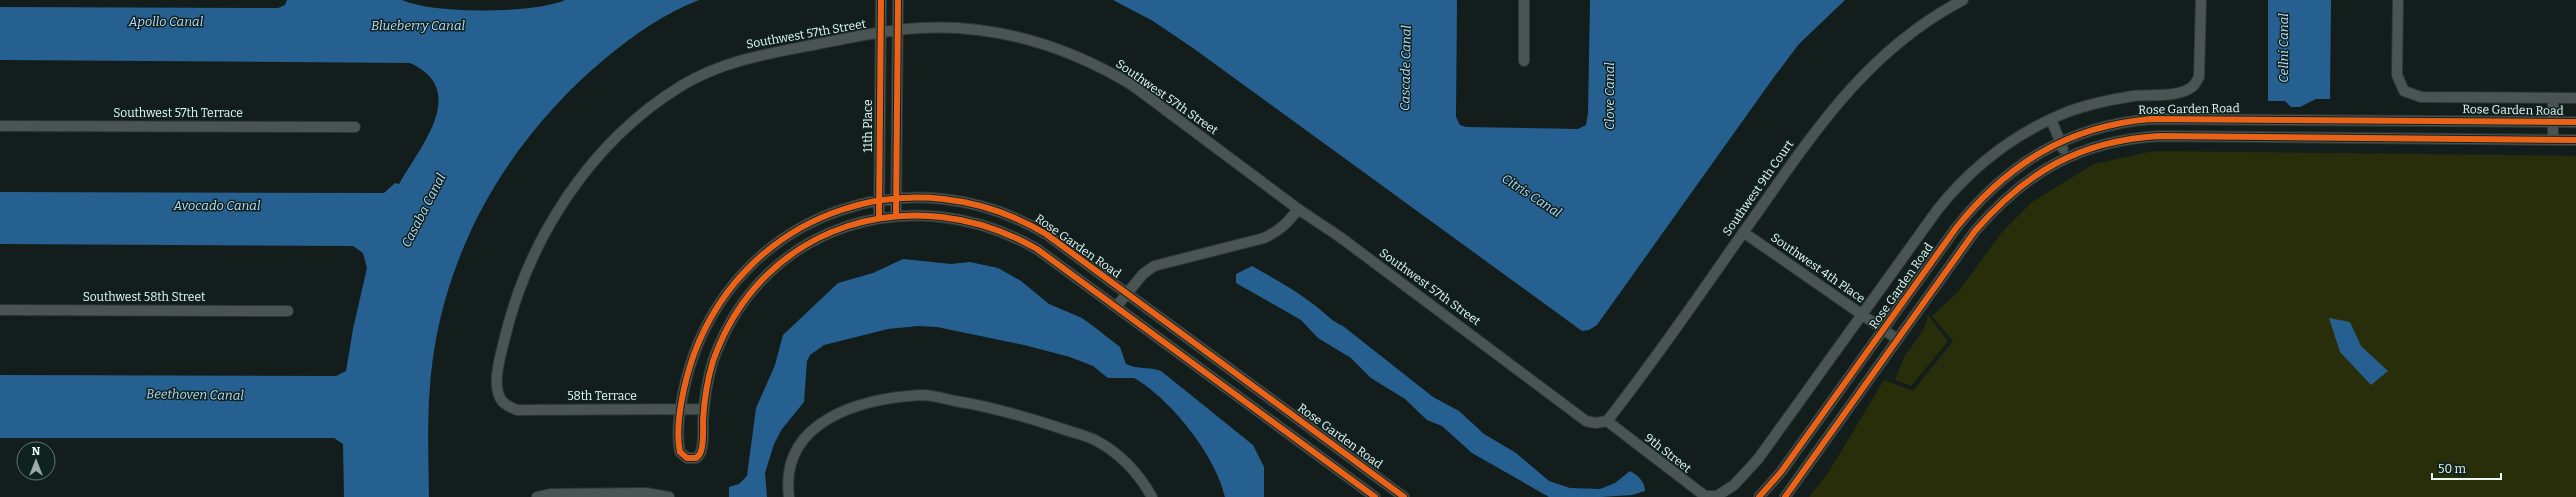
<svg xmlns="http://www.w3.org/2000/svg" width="2576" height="497" viewBox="0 0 2576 497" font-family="Bitter,serif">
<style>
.green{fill:#292e0a}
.water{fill:#266090}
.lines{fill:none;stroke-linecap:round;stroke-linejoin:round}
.minor-casing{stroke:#2f3735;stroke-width:12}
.minor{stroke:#4a5452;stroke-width:10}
.cycleway-casing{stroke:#0e2320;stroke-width:8}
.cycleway{stroke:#ea6118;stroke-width:6}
.labels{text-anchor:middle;stroke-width:3;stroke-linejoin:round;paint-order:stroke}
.street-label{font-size:12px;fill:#eaf7f4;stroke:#0e2320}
.water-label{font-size:13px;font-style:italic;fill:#badaf8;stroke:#0e2320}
</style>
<rect width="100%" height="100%" fill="#131e1c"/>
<!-- green -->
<path class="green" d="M2154 151 2576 156V497H1809L1828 473 1884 380 1913 391 1953 341 1932 316 1958 292 2002 232 2032 202 2094 164Z
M1928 315 1948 341 1911 386 1895 380 1904 357 1923 331Z"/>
<!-- water -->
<path class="water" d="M287 0H402C433 14 534 14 565 0H699C665 13 635 34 607 57 521 128 459 224 437 334 426 388 428 442 429 497H344L343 444 334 438H0V375L336 376 346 371 353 329 367 268 363 253 353 246 0 244V192L384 193 395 183 399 184C420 147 470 90 410 63L0 60V7L278 8 285 5Z
M1113 0H1457L1456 117 1460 125 1466 127 1578 129 1586 125 1588 113 1590 0H1845L1799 44 1774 77 1597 325 1589 330 1582 331 1193 48 1153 21Z
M2268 0H2331L2330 99H2316L2300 107H2291L2285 101H2268Z
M903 259 951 264 970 262 998 268 1021 281 1049 304 1082 318 1093 326 1120 347 1126 364C1138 370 1149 366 1161 371L1253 445 1264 467V497H1225C1216 456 1170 398 1134 378H1108L1093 366 1070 357 1024 345 937 327 918 326 888 329 824 345 810 355 807 361 804 402 782 429 774 444 765 473 767 497H729V487L739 484 747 476 756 408 775 365 783 335 838 283 873 273Z
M1252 266C1273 278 1294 289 1313 304 1323 311 1331 321 1343 326L1433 397 1459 411 1484 434 1516 453 1549 481 1570 488 1600 489 1615 483 1630 471C1638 475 1645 482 1645 491L1632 495 1601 497H1549L1472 453 1442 426 1427 420 1405 399 1371 378 1351 358 1318 338 1301 320 1236 283V274Z
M2329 318 2350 322 2361 346 2388 371 2371 385 2340 352Z"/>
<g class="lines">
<!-- minor casing -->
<g class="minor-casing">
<path id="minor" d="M2398 0 2397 75 2404 91 2421 97 2576 98
M1524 61V0
M2553 98V139
M2051 119 2063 149
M0 126 355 127
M896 216 898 0
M879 218 881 0
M1743 232 1897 339
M1116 307 1143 274 1154 266 1264 238C1279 231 1288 223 1298 209
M0 310 288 311
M704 409 517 410C512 408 505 405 502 401 491 387 500 357 504 341 528 239 590 142 681 86 722 61 766 54 813 45 848 38 885 30 920 28 996 24 1067 46 1132 85L1298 209 1340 237 1586 421 1596 423 1607 421
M1607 421 1705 496H1717L1734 485 1758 459 1938 209C1971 168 2011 136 2060 115 2083 105 2108 100 2133 96 2151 94 2177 98 2192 87 2195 85 2197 80 2199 77L2201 0
M1607 421C1660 354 1708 282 1757 213 1816 129 1869 49 1963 0
M537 497 551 494 646 493 669 497
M789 497C779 420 862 398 922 395 933 395 945 399 955 401 993 407 1027 417 1063 429 1074 433 1085 435 1095 440 1120 453 1138 472 1152 497
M1375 497 1037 249C914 178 762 222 713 361 707 381 704 401 703 421 703 431 704 442 701 451 700 455 699 456 696 458H687L680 452C674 425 685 379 694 354 748 209 915 155 1046 234L1404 497
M1759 497 1781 472 1956 228C2007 164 2068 126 2151 119L2576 122
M1785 497 1975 231C2026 172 2079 141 2159 136L2576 140"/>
</g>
<!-- minor -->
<use href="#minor" class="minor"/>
<!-- cycleway casing -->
<g class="cycleway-casing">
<path id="cycleway" d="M896 216 898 0
M879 218 881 0
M1375 497 1037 249C914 178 762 222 713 361 707 381 704 401 703 421 703 431 704 442 701 451 700 455 699 456 696 458H687L680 452C674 425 685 379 694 354 748 209 915 155 1046 234L1404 497
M1759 497 1781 472 1956 228C2007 164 2068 126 2151 119L2576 122
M1785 497 1975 231C2026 172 2079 141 2159 136L2576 140"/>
</g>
<!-- cycleway -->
<use href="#cycleway" class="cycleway"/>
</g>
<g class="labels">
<!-- street labels -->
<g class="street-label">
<text transform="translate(806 34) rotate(-10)" y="4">Southwest 57th Street</text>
<text transform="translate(1167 97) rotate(35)" y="4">Southwest 57th Street</text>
<text transform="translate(2189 109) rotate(-1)" y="4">Rose Garden Road</text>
<text transform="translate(2513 110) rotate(1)" y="4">Rose Garden Road</text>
<text x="178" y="117">Southwest 57th Terrace</text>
<text transform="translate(868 126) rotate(-90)" y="4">11th Place</text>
<text transform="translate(1758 188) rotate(-55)" y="4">Southwest 9th Court</text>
<text transform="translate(1078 246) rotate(35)" y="4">Rose Garden Road</text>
<text transform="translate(1818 268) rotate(35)" y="4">Southwest 4th Place</text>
<text transform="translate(1901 286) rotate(-55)" y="4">Rose Garden Road</text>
<text transform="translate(1430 287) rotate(36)" y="4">Southwest 57th Street</text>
<text x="144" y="301">Southwest 58th Street</text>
<text x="602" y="400">58th Terrace</text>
<text transform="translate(1340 436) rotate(36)" y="4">Rose Garden Road</text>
<text transform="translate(1668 453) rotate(38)" y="4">9th Street</text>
</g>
<!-- water labels -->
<g class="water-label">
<text x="166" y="26">Apollo Canal</text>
<text x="418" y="30">Blueberry Canal</text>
<text transform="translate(2283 48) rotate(-90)" y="5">Cellni Canal</text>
<text transform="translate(1405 68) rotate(-89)" y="5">Cascade Canal</text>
<text transform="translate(1609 96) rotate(-90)" y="5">Clove Canal</text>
<text transform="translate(1532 195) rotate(33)" y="5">Citris Canal</text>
<text x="217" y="210">Avocado Canal</text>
<text transform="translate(423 210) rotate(-63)" y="5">Casaba Canal</text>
<text transform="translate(195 394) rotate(1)" y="5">Beethoven Canal</text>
</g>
</g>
<!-- north arrow -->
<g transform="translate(36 461)"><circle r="19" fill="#0e2320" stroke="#667875"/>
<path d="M0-3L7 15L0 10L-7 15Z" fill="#9faba8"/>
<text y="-6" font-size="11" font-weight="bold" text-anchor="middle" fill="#eaf7f4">N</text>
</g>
<!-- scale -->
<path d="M2432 473v6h69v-6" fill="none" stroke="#eaf7f4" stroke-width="2"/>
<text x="2438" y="473" font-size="12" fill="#eaf7f4" stroke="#0e2320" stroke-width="3" paint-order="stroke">50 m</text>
</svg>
